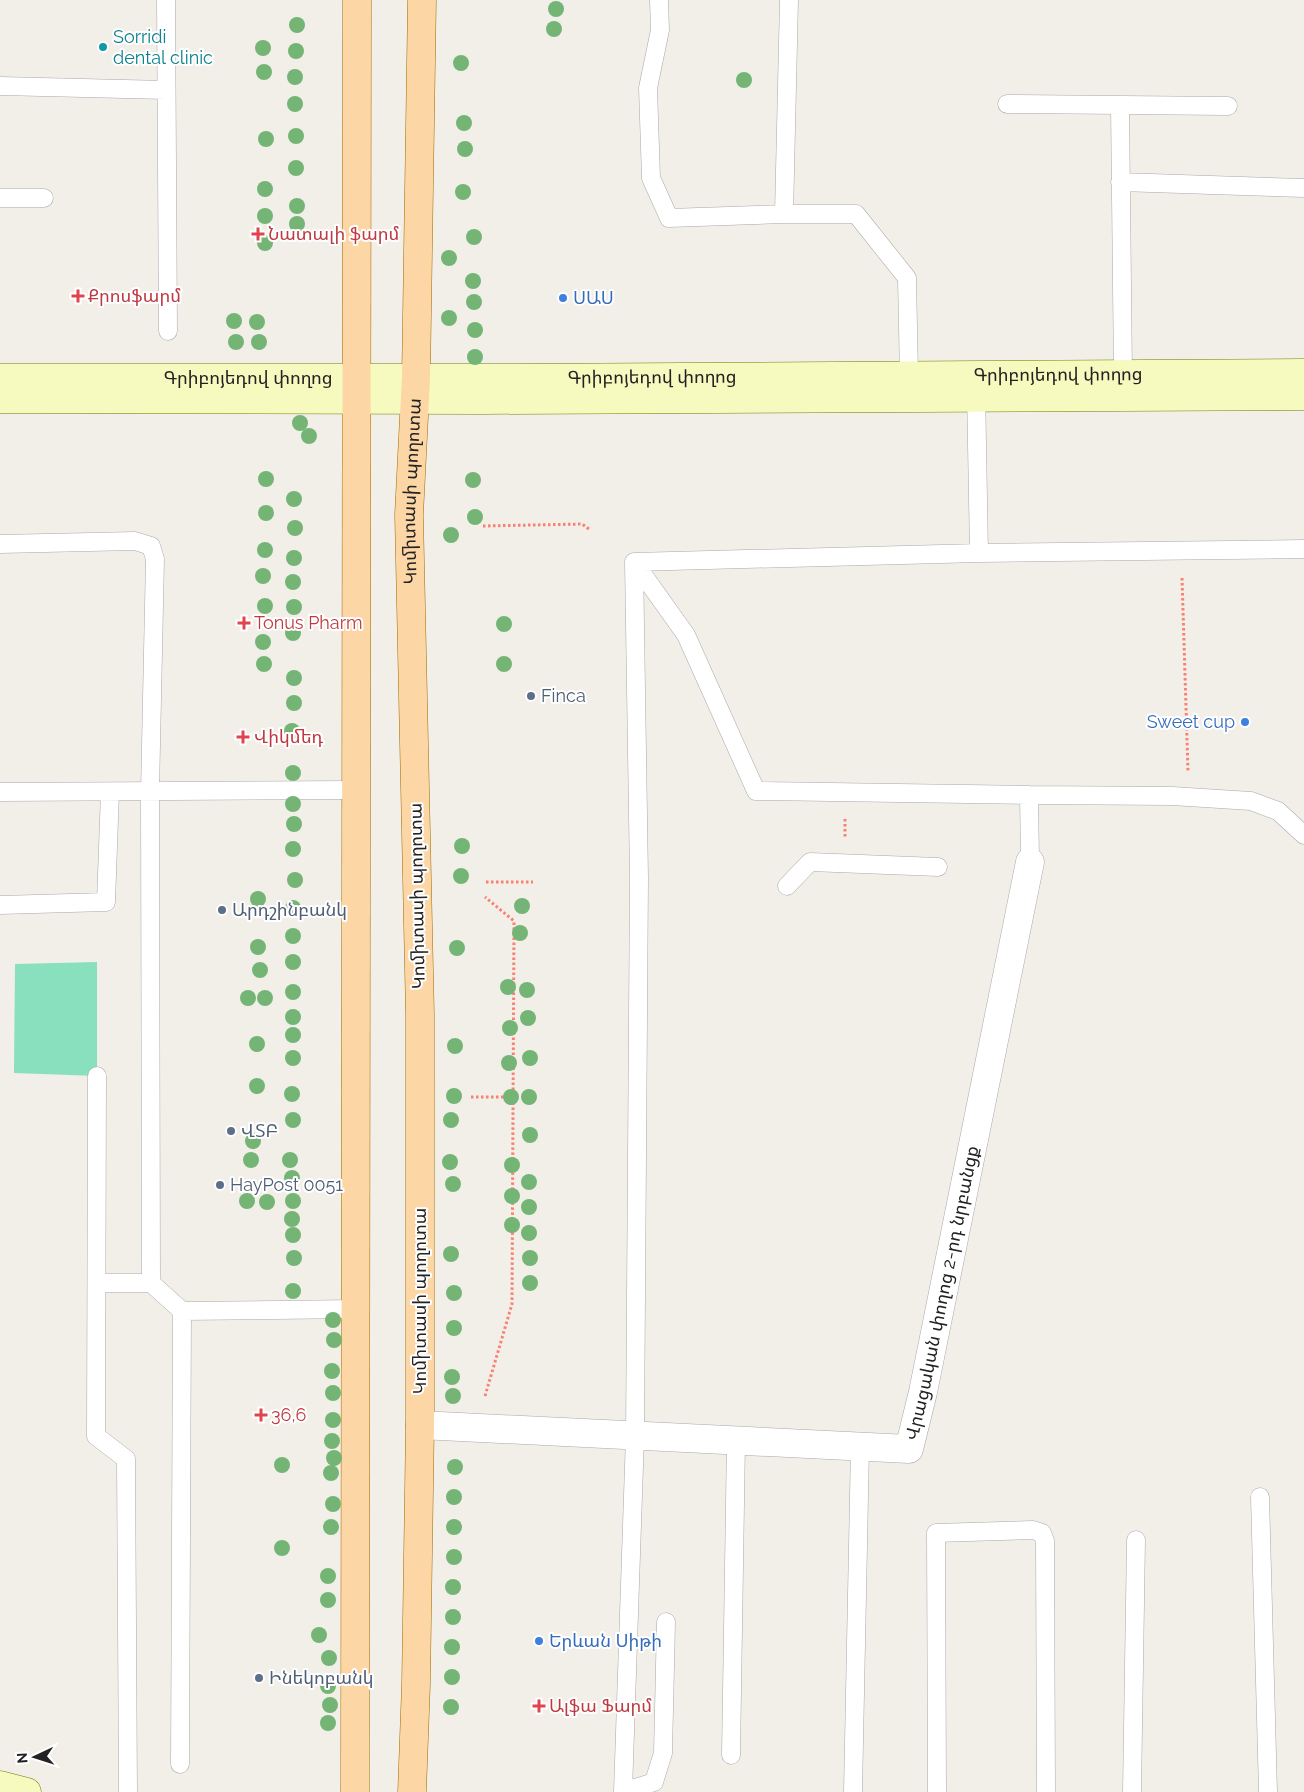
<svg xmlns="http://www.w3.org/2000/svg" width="1304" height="1792" viewBox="0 0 1304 1792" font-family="Raleway,'Noto Sans Armenian',sans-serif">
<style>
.pitch{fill:#88e0be}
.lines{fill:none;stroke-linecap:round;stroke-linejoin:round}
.lane-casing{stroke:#a9a9a9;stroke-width:19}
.street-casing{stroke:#a9a9a9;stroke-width:29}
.secondary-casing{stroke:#707d05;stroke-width:29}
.primary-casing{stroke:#a06b00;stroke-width:29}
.path{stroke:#fa8072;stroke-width:3;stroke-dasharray:2.5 2.5;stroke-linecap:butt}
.lane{stroke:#fff;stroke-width:18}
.street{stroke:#fff;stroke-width:28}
.secondary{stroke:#f7fabf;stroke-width:28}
.primary{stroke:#fcd6a4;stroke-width:28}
.tree{fill:#74b475}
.culture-dot{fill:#0f9aa8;stroke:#fff;stroke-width:2}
.health-dot{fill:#e0444e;stroke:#fff;stroke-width:2}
.shop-dot{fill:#3f7fe0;stroke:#fff;stroke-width:2}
.service-dot{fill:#5c6f8a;stroke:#fff;stroke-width:2}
.labels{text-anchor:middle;stroke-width:4;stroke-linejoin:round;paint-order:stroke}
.culture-label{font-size:18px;fill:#0d838f;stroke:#fff;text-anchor:start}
.health-label{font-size:18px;fill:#be3a42;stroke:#fff;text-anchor:start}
.shop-label{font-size:18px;fill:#366cbe;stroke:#fff;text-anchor:start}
.street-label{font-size:18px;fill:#222;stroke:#fff}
.service-label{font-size:18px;fill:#4e5e75;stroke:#fff;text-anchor:start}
</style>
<rect width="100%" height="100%" fill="#f2efe9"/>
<!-- pitch -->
<path class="pitch" d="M97 962V1076L14 1073 15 964Z"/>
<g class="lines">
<!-- lane casing -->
<g class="lane-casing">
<path id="lane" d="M166 0 168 331
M659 0 660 30 648 88 651 178 669 218 784 214H856L907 278 909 376
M0 86 166 90
M1007 104 1228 106
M1120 106 1123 375
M1120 182 1304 188
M0 198H44
M784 214 789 0
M976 389 979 553
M0 544 135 541 151 546 155 559 150 792 151 1283
M634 562 639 878 635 1436 623 1792 654 1782 663 1753 666 1622
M634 562 979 553 1304 549
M634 562 686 635 756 791 1029 795 1030 862
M0 792 355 790
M1029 795 1172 796 1251 801 1278 811 1304 835
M787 886 810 862 938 867
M0 905 106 902 110 792
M97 1076 96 1436 126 1459 128 1792
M97 1283H151L182 1311 357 1309
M1260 1497 1268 1792
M731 1755 736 1441
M180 1764 182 1311
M853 1792 860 1447
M937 1792 936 1533 1033 1530 1042 1533 1045 1541 1046 1792
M1132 1792 1136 1540"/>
</g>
<!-- street casing -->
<g class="street-casing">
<g id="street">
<path id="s1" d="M420 1425 909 1449 923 1392 1030 862"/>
</g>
</g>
<!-- secondary casing -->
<g class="secondary-casing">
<g id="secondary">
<path id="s2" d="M0 378H518L1304 373"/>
<path d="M0 399 483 400 1304 396"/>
<path d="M0 1785 27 1792"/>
</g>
</g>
<!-- primary casing -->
<g class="primary-casing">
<g id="primary">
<path d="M355 1792 357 0"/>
<path id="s3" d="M412 1792 416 1684 420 1425V1015L409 515 416 377 422 0"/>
</g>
</g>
<!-- path -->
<path class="path" d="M483 526 582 524 589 529
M1182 578 1188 771
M845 819V838
M486 882H533
M471 1097H515
M485 1396 512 1304 514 921 485 897"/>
<!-- lane -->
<use href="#lane" class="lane"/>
<!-- street -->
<use href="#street" class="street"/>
<!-- secondary -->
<use href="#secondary" class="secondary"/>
<!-- primary -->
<use href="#primary" class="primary"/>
</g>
<!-- trees -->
<g class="tree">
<circle cx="556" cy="9" r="8"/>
<circle cx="297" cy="25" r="8"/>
<circle cx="554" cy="29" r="8"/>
<circle cx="263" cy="48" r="8"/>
<circle cx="296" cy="51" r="8"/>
<circle cx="461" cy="63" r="8"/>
<circle cx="264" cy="72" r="8"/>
<circle cx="295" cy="77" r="8"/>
<circle cx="744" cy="80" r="8"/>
<circle cx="295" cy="104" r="8"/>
<circle cx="464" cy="123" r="8"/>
<circle cx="296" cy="136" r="8"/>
<circle cx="266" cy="139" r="8"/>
<circle cx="465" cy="149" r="8"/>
<circle cx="296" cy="168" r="8"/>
<circle cx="265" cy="189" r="8"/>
<circle cx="463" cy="192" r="8"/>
<circle cx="297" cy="206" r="8"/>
<circle cx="265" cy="216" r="8"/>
<circle cx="297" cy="224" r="8"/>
<circle cx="474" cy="237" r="8"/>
<circle cx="265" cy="243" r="8"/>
<circle cx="449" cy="258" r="8"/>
<circle cx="473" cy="281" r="8"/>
<circle cx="474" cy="302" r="8"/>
<circle cx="449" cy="318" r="8"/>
<circle cx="234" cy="321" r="8"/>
<circle cx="257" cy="322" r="8"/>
<circle cx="475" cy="330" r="8"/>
<circle cx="236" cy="342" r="8"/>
<circle cx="259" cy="342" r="8"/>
<circle cx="475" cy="357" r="8"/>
<circle cx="300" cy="423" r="8"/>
<circle cx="309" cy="436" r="8"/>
<circle cx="266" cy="479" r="8"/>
<circle cx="473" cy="480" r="8"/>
<circle cx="294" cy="499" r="8"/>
<circle cx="266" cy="513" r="8"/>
<circle cx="475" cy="517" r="8"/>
<circle cx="295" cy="528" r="8"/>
<circle cx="451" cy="535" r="8"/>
<circle cx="265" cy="550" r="8"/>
<circle cx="294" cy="558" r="8"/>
<circle cx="263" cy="576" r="8"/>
<circle cx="293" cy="582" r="8"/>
<circle cx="265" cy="606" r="8"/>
<circle cx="294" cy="607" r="8"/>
<circle cx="504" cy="624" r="8"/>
<circle cx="293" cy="633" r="8"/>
<circle cx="263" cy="642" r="8"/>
<circle cx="264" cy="664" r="8"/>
<circle cx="504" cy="664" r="8"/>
<circle cx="294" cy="678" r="8"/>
<circle cx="294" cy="703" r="8"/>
<circle cx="292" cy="731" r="8"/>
<circle cx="293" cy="773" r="8"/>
<circle cx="293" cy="804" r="8"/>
<circle cx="294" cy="824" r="8"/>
<circle cx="462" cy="846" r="8"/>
<circle cx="293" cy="849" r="8"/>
<circle cx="461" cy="876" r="8"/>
<circle cx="295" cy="880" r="8"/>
<circle cx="258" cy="899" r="8"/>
<circle cx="522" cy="906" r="8"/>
<circle cx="293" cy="908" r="8"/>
<circle cx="520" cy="933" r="8"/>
<circle cx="293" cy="936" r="8"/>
<circle cx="258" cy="947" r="8"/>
<circle cx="457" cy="948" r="8"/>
<circle cx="293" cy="962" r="8"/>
<circle cx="260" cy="970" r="8"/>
<circle cx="508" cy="987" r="8"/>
<circle cx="527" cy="990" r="8"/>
<circle cx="293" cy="992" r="8"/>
<circle cx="248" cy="998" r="8"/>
<circle cx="265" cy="998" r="8"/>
<circle cx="293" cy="1017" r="8"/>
<circle cx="528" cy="1018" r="8"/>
<circle cx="510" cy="1028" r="8"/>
<circle cx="293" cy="1035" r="8"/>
<circle cx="257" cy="1044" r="8"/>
<circle cx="455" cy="1046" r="8"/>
<circle cx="293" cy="1058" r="8"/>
<circle cx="530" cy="1058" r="8"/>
<circle cx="509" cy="1063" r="8"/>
<circle cx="257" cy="1086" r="8"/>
<circle cx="292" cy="1094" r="8"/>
<circle cx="454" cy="1096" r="8"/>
<circle cx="511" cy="1097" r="8"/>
<circle cx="529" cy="1097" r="8"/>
<circle cx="293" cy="1120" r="8"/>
<circle cx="451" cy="1120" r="8"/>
<circle cx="530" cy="1135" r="8"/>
<circle cx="253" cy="1141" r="8"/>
<circle cx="251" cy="1160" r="8"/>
<circle cx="290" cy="1160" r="8"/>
<circle cx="450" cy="1162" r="8"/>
<circle cx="512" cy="1165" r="8"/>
<circle cx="292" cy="1178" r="8"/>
<circle cx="529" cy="1182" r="8"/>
<circle cx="453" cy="1184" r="8"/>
<circle cx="512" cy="1196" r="8"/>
<circle cx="247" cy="1201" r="8"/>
<circle cx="293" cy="1201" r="8"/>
<circle cx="267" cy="1202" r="8"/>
<circle cx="529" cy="1207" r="8"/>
<circle cx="292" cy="1219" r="8"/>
<circle cx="512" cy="1225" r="8"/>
<circle cx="529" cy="1233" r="8"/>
<circle cx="293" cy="1235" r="8"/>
<circle cx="451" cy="1254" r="8"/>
<circle cx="294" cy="1258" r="8"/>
<circle cx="530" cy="1258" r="8"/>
<circle cx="530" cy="1283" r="8"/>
<circle cx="293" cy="1291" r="8"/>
<circle cx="454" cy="1293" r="8"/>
<circle cx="333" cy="1320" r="8"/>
<circle cx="454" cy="1328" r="8"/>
<circle cx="334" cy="1340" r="8"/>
<circle cx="332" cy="1371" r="8"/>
<circle cx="452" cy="1377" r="8"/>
<circle cx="333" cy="1393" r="8"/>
<circle cx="453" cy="1396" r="8"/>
<circle cx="333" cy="1420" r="8"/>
<circle cx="332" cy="1441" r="8"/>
<circle cx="334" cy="1458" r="8"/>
<circle cx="282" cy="1465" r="8"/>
<circle cx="455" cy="1467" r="8"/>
<circle cx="331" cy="1473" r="8"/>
<circle cx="454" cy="1497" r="8"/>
<circle cx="333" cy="1504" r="8"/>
<circle cx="331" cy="1527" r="8"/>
<circle cx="454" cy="1527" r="8"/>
<circle cx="282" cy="1548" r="8"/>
<circle cx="454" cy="1557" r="8"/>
<circle cx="328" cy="1576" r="8"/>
<circle cx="453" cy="1587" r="8"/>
<circle cx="328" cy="1600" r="8"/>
<circle cx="453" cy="1617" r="8"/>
<circle cx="319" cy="1635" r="8"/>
<circle cx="452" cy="1647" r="8"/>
<circle cx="329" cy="1658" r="8"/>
<circle cx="452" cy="1677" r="8"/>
<circle cx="328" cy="1686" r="8"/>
<circle cx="330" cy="1705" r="8"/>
<circle cx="451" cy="1707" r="8"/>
<circle cx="328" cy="1723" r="8"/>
</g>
<!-- markers -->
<circle class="culture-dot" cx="103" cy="47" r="5"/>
<g class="health-dot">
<path d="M255.5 226.5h5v5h5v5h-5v5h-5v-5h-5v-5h5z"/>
<path d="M75.5 288.5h5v5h5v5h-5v5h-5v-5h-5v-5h5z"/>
<path d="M241.5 615.5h5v5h5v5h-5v5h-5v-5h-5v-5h5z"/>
<path d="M240.5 729.5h5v5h5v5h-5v5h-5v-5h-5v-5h5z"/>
<path d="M258.5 1407.5h5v5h5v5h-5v5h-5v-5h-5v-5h5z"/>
<path d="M536.5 1698.5h5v5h5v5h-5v5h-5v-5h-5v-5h5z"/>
</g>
<g class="shop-dot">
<circle cx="563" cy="298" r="5"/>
<circle cx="1245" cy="722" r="5"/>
<circle cx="539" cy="1641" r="5"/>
</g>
<g class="service-dot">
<circle cx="531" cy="696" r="5"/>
<circle cx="222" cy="910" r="5"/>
<circle cx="231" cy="1131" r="5"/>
<circle cx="220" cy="1185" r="5"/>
<circle cx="259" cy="1678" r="5"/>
</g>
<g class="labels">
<!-- culture labels -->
<g class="culture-label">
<text x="113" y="43">Sorridi<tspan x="113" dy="21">dental clinic</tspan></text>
</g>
<!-- health labels -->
<g class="health-label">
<text x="268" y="240">Նատալի ֆարմ</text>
<text x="88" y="302">Քրոսֆարմ</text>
<text x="254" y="629">Tonus Pharm</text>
<text x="254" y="743">Վիկմեդ</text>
<text x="271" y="1421">36,6</text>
<text x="549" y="1712">Ալֆա Ֆարմ</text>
</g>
<!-- shop labels -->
<g class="shop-label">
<text x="573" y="304">ՍԱՍ</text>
<text x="1235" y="728" text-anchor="end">Sweet cup</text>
<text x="549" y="1647">Երևան Սիթի</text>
</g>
<!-- street labels -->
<g class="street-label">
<text dy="6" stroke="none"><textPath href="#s2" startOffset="1058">Գրիբոյեդով փողոց</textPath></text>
<text dy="6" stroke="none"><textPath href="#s2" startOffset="652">Գրիբոյեդով փողոց</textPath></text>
<text dy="6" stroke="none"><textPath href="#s2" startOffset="248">Գրիբոյեդով փողոց</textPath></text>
<text dy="6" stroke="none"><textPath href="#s3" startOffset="1301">Կոմիտասի պողոտա</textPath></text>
<text transform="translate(417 896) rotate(-91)" y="6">Կոմիտասի պողոտա</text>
<text dy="6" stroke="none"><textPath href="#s1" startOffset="649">Վրացական փողոց 2-րդ նրբանցք</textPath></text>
<text transform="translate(420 1301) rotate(-90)" y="6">Կոմիտասի պողոտա</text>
</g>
<!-- service labels -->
<g class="service-label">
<text x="541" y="702">Finca</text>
<text x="232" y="916">Արդշինբանկ</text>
<text x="241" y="1137">ՎՏԲ</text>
<text x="230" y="1191">HayPost 0051</text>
<text x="269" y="1684">Ինեկոբանկ</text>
</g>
</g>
<!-- north arrow -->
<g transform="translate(35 1757) rotate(266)" stroke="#ffffff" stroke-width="4" paint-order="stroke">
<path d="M0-4L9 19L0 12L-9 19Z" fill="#222222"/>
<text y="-8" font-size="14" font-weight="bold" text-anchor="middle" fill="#222222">N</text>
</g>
</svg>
